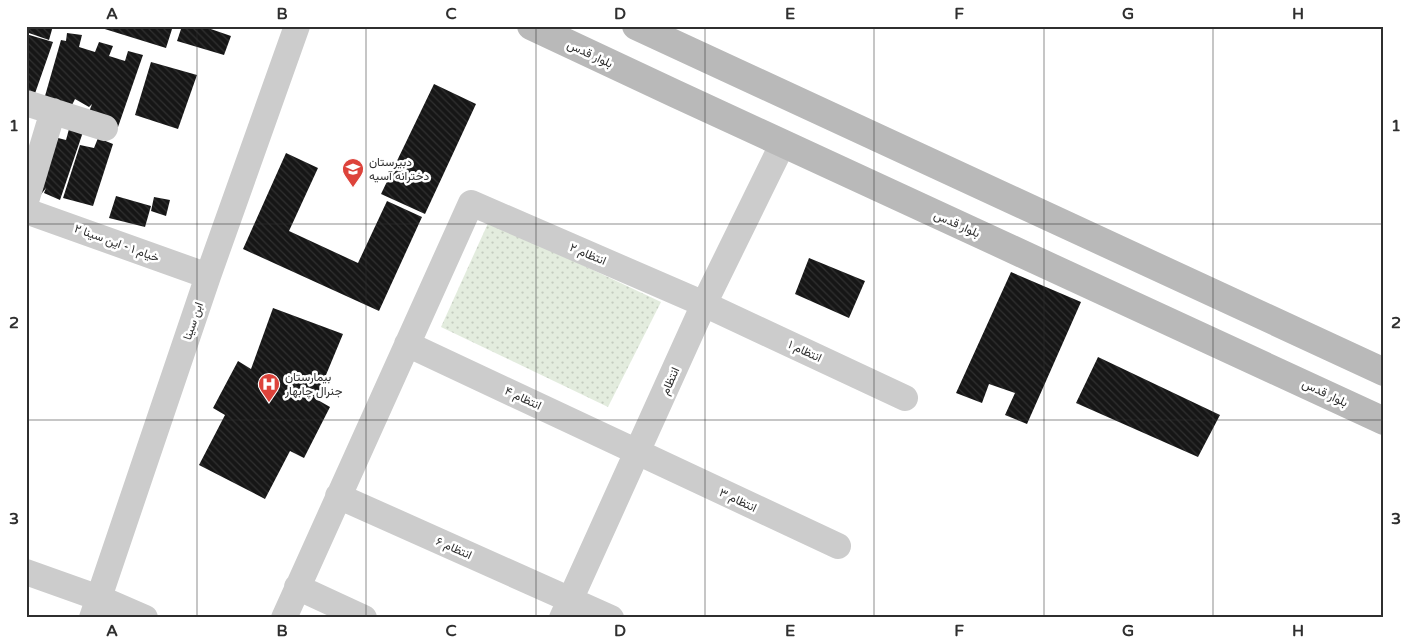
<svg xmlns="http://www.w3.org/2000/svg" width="1410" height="644" viewBox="0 0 1410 644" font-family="'Varela Round',Vazirmatn,sans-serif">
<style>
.grass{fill:url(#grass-dots)}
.building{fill:url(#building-back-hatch)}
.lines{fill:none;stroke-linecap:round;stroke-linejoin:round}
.minor{stroke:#ccc;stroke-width:26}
.secondary{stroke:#b9b9b9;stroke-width:28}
.grid{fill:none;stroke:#2f2f2f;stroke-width:1;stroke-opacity:0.55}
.labels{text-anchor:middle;stroke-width:5;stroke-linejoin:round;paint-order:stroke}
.street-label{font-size:12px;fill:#2f2f2f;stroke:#fff}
.poi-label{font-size:12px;fill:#2f2f2f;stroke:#fff;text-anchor:start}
.neatline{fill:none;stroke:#2f2f2f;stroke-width:2}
.grid-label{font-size:16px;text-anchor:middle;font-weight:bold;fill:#2f2f2f}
</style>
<defs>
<pattern id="grass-dots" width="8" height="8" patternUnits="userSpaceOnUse" patternTransform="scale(1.25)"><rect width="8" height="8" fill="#e3ecde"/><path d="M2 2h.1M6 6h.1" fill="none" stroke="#c3cbbf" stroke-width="1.8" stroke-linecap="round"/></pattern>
<pattern id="building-back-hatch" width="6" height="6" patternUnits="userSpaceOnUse" patternTransform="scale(1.25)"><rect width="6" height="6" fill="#161616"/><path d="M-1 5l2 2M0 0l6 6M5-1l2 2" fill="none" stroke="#303030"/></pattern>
</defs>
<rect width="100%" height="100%" fill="#fff"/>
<!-- grass -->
<path class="grass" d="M489 221 661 302 608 407 441 327Z"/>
<!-- building -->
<path class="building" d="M26 26H53L49 40 26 32Z
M95 26H173L166 48Z
M182 26H202L231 36 224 55 177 41Z
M67 33 82 35 79 47 95 52 99 42 113 46 109 56 125 61 128 51 143 55 118 127 103 124 89 112 92 104 89 107 75 99 71 107 45 96 61 40 66 41Z
M26 34 53 42 32 102 26 100Z
M151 62 197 75 178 129 135 115Z
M434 84 476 104 425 214 381 194Z
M69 129 83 132 60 200 44 193 46 188 39 197 50 136 66 140Z
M98 138 113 144 93 206 63 198 80 145 94 148Z
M286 153 318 168 289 231 358 263 387 201 422 217 379 311 243 249Z
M116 196 151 206 145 227 109 218Z
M154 197 170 200 166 216 151 211Z
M809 258 865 281 849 318 795 294Z
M1011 272 1081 302 1027 424 1005 415 1015 393 989 384 982 403 956 393Z
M273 308 343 334 316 399 330 407 304 458 290 451 265 499 199 465 225 415 213 408 238 361 251 369Z
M1098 357 1220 415 1198 457 1076 403Z"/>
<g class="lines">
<!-- minor -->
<path class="minor" d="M26 103 105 128
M26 201 53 111
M26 211 208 276
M407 344 838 546
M338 496 611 618
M26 572 99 598 145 618
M297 587 364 618
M92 618 208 276 297 26
M284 618 471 203 704 304 905 398
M562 618 704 304 782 145"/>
<!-- secondary -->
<path class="secondary" d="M531 26C814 160 1100 287 1384 421
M636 26 1384 372"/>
</g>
<!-- grid -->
<path class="grid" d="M197 26V618M366 26V618M536 26V618M705 26V618M874 26V618M1044 26V618M1213 26V618M26 224H1384M26 420H1384"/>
<!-- icons -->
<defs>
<g id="school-pin" transform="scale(1.125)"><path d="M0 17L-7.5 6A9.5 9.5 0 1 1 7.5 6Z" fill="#dd433b" stroke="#fff"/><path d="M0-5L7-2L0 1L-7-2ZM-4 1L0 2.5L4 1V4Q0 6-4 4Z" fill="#fff"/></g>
<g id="hospital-pin" transform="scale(1.125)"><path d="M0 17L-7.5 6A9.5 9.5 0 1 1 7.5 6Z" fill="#dd433b" stroke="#fff"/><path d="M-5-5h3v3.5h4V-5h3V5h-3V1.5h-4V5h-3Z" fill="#fff"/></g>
</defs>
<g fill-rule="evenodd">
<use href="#school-pin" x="353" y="169"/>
<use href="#hospital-pin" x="269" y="384"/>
</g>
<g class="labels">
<!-- street labels -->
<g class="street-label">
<text transform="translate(590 54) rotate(25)" y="4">بلوار قدس</text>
<text transform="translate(957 224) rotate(24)" y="4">بلوار قدس</text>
<text transform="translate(117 243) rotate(20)" y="4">خیام ۱ - این سینا ۲</text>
<text transform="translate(588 254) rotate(23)" y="4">انتظام ۲</text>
<text transform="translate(193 321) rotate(-71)" y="4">ابن سینا</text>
<text transform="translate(805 351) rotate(25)" y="4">انتظام ۱</text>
<text transform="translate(670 381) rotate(-66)" y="4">انتظام</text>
<text transform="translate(1325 393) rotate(25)" y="4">بلوار قدس</text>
<text transform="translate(523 398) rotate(25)" y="4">انتظام ۴</text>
<text transform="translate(738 500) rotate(25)" y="4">انتظام ۳</text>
<text transform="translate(454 548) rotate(24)" y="4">انتظام ۶</text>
</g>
<!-- poi labels -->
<g class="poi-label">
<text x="369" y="166">دبیرستان<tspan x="369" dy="14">دخترانه آسیه</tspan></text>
<text x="285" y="381">بیمارستان<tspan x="285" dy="14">جنرال چابهار</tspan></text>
</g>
</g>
<!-- border -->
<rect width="1410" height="644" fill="none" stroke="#ffffff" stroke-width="55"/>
<rect x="28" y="28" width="1354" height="588" class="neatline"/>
<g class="grid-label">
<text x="112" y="19">A</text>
<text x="282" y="19">B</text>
<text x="451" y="19">C</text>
<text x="620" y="19">D</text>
<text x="790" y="19">E</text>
<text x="959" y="19">F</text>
<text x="1128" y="19">G</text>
<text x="1298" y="19">H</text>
<text x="14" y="131">1</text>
<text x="1396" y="131">1</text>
<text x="14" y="328">2</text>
<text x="1396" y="328">2</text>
<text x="14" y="524">3</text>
<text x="1396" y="524">3</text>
<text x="112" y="636">A</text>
<text x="282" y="636">B</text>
<text x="451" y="636">C</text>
<text x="620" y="636">D</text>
<text x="790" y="636">E</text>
<text x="959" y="636">F</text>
<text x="1128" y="636">G</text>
<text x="1298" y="636">H</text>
</g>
</svg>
